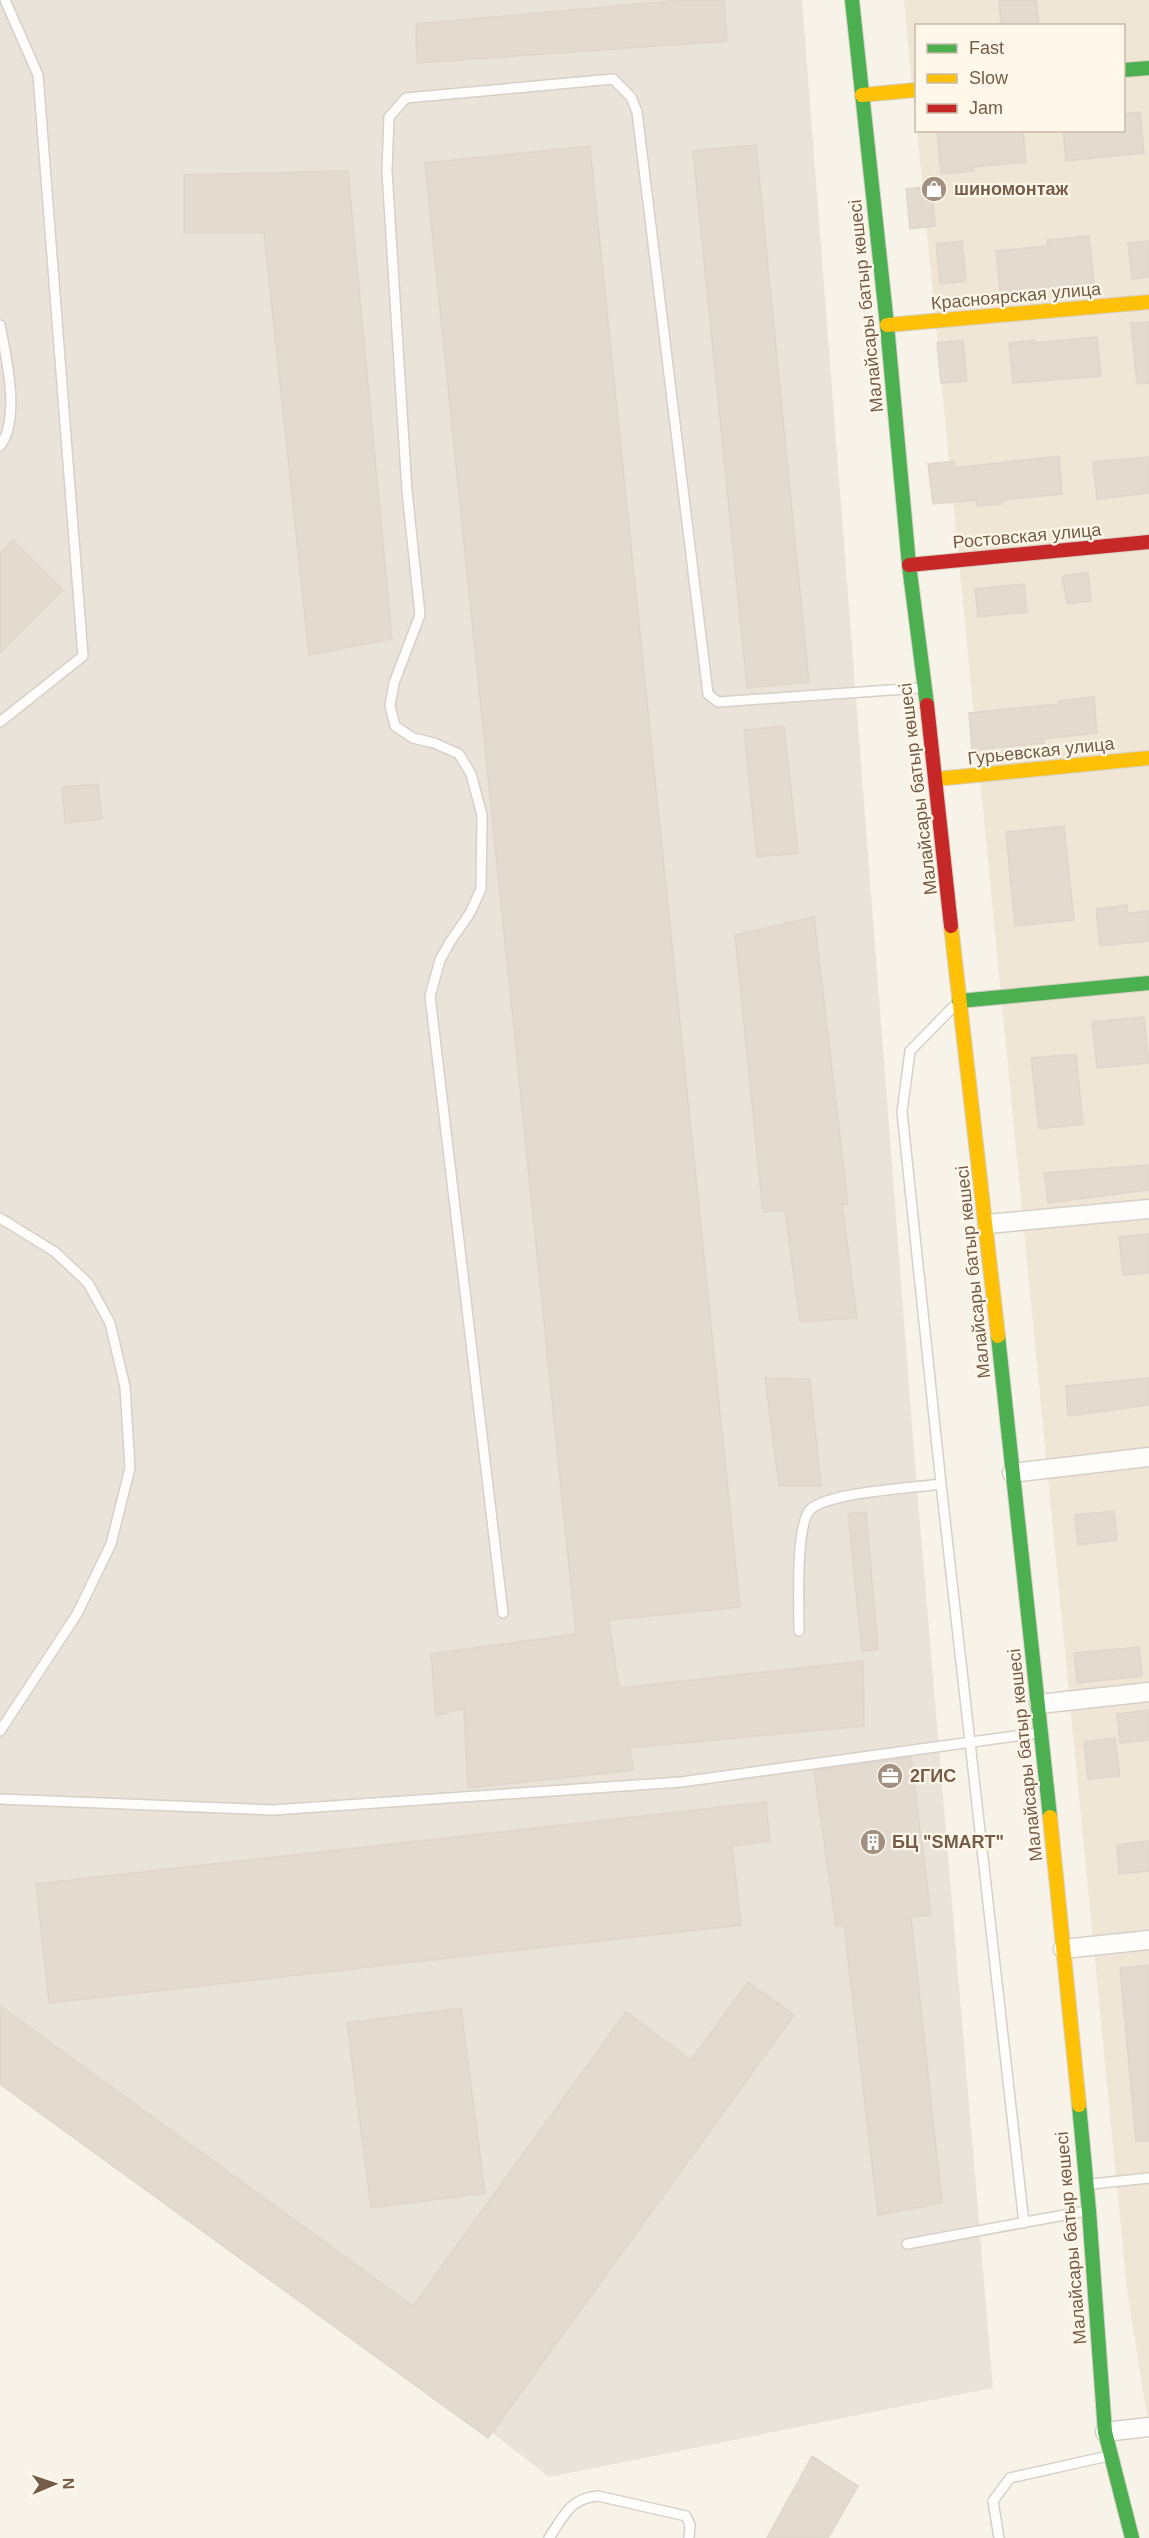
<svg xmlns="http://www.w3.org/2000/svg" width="1149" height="2538" viewBox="0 0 1149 2538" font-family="Helvetica,sans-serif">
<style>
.residential{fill:#f0e6d6}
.industrial{fill:#eae3da}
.building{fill:#e3dbd0;stroke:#e0d6cb;stroke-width:1.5}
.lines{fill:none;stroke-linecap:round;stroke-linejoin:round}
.lane-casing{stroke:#d6d0c8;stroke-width:12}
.street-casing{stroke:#d6d0c8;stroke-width:21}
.fast-casing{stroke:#d6cfc6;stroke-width:16}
.slow-casing{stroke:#d6cfc6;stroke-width:16}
.jam-casing{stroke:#d6cfc6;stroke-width:16}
.lane{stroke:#fefdfc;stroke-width:9}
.street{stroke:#fefdfc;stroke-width:18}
.fast{stroke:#4caf50;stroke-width:14}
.slow{stroke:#ffc107;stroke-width:14}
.jam{stroke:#c62828;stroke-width:14}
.labels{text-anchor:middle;stroke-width:4.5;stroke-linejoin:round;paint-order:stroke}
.poi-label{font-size:18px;font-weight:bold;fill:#755c49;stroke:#fff8ea;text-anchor:start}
.street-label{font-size:18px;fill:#755c49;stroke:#fff8ea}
</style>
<rect width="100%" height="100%" fill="#f7f3e9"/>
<!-- residential -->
<path class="residential" d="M904 0H1149V2429L1127 2290 917 131 1124 130V26H916V130Z"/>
<!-- industrial -->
<path class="industrial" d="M0 0H802L916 1476 993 2388 549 2477 0 2050Z"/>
<!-- building -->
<path class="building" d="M683 0H724L727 41 417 63 416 24Z
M999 0H1036L1039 25 1001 26Z
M1140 112 1144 153 1066 161 1063 130H1124V114Z
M937 130H1023L1026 162 973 167 974 171 941 174Z
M756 145 809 682 747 688 693 151Z
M590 146 740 1607 609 1620 619 1688 863 1661 864 1726 629 1748 634 1770 468 1788 464 1708 436 1716 431 1654 576 1634 425 163Z
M348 171 392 639 309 655 264 233H184V175Z
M932 186 935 226 910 229 906 189Z
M1089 236 1094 283 1043 288V294L1001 299 996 251 1048 246 1047 240Z
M962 241 966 281 940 284 936 244Z
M1149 241V277L1132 279 1128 243Z
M1149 322V383L1137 384 1131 323Z
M1097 337 1101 376 1013 383 1009 343 1035 340V343Z
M963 340 967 381 941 383 937 343Z
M1059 456 1062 494 1002 500V504L976 506V500L933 504 928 464 954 461 955 468Z
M1149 457V493L1097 499 1093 462Z
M13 540 63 590 0 653V553Z
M1088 572 1091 601 1067 604 1062 576Z
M1024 584 1027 612 978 617 975 589Z
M1094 697 1097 733 1043 739 1044 743 972 750 969 713 1059 704V701Z
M784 726 798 853 757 857 744 730Z
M98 784 102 819 65 823 62 787Z
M1064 826 1074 920 1015 926 1006 832Z
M1127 905 1128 913 1149 911V941L1100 946 1096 909Z
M814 917 848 1204H842L857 1318 800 1322 785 1210 763 1212 735 935Z
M1144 1017 1149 1063 1097 1068 1092 1022Z
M1076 1054 1083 1124 1039 1129 1031 1058Z
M1149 1165V1190L1048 1203 1044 1173Z
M1149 1234V1273L1123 1275 1119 1237Z
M765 1378 810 1379 821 1486H779Z
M1149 1378V1405L1068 1416 1066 1386Z
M1114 1511 1117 1540 1078 1545 1075 1515Z
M866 1512 878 1650 862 1651 848 1514Z
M1139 1647 1142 1676 1077 1683 1074 1653Z
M1149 1710V1740L1120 1743 1117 1714Z
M1115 1738 1120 1776 1088 1779 1084 1742Z
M911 1757 931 1915 911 1917 942 2203 878 2215 844 1925 836 1926 814 1771Z
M766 1802 770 1841 732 1846 741 1925 49 2003 36 1884Z
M1149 1841V1871L1119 1874 1117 1845Z
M1149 1965V2141H1136L1120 1968Z
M748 1982 794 2015 488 2438 0 2084V2006L413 2306 626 2012 691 2060Z
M461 2008 485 2193 371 2208 347 2023Z
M812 2456 858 2486 828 2538H767Z"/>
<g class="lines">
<!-- lane casing -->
<g class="lane-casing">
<path id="lane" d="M0 325C6 356 21 419 0 446
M0 722 83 656 38 75 5 0
M0 1218 55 1252 88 1283 110 1323 125 1387 130 1468 111 1544 77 1614 0 1731
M941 1484 1024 2223
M503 1613 430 996 440 960 450 942 470 913 481 889 482 815 471 774 459 754 434 743 413 738 395 726 390 706 394 683 420 615 407 491 387 171 389 117 406 98 613 79 631 97 637 112 708 694 718 702 919 688
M799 1631C799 1607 795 1523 811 1509 830 1492 913 1488 941 1484L902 1112 910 1051 953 1007
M0 1799 273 1810 681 1782 1037 1733
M1091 2184 1149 2178
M907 2244 1086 2211
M549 2538C564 2516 570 2498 598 2496L686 2516 690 2525 689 2538
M999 2538 993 2501 1010 2478 1108 2456"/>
</g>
<!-- street casing -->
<g class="street-casing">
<path id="street" d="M987 1224 1149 1209
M1012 1473 1149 1457
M1039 1704 1149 1692
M1063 1949 1149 1940
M1105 2432 1149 2427"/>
</g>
<!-- fast casing -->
<g class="fast-casing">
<path id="fast" d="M852 0 887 325 909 565 927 705
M1124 70 1149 68
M959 1001 1149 983
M998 1336 1050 1817
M1079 2105 1089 2211 1105 2432 1132 2538"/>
</g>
<!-- slow casing -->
<g class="slow-casing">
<path id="slow" d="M862 95 916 90
M887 325 1149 302
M936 779 1149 758
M951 926 998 1336
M1050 1817 1079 2105"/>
</g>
<!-- jam casing -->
<g class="jam-casing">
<path id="jam" d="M909 565 1149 542
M927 705 951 926"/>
</g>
<!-- lane -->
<use href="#lane" class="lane"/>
<!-- street -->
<use href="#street" class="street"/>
<!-- fast -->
<use href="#fast" class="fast"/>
<!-- slow -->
<use href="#slow" class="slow"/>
<!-- jam -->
<use href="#jam" class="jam"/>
</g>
<!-- icons -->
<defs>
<g id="shop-disc" transform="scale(1.35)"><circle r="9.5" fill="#a29181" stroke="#fff8ea"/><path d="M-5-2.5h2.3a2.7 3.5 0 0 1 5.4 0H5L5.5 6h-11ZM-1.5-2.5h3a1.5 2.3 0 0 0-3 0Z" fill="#fff"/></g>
<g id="office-disc" transform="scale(1.35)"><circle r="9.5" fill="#a29181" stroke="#fff8ea"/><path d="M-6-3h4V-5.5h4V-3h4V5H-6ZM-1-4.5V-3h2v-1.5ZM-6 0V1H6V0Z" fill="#fff"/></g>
<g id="building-disc" transform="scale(1.35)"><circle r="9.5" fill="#a29181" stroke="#fff8ea"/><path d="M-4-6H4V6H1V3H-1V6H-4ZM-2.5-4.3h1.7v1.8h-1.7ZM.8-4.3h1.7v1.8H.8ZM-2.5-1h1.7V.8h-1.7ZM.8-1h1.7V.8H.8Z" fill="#fff"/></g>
</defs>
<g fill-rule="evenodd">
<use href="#shop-disc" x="934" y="189"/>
<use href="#office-disc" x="890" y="1776"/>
<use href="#building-disc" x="873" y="1842"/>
</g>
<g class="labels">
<!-- poi labels -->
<g class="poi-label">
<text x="954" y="195">шиномонтаж</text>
<text x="910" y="1782">2ГИС</text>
<text x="892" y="1848">БЦ "SMART"</text>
</g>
<!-- street labels -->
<g class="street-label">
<text transform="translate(1016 296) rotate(-5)" y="6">Красноярская улица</text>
<text transform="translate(866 306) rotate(-96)" y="6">Малайсары батыр көшесі</text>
<text transform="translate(1027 536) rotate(-5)" y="6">Ростовская улица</text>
<text transform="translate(1041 751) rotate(-6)" y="6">Гурьевская улица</text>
<text transform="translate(918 789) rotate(-97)" y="6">Малайсары батыр көшесі</text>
<text transform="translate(973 1272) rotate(-96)" y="6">Малайсары батыр көшесі</text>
<text transform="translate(1025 1755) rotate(-96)" y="6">Малайсары батыр көшесі</text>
<text transform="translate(1071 2238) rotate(-95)" y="6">Малайсары батыр көшесі</text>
</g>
</g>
<!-- legend -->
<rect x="915" y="24" width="210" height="108" fill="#fff8ea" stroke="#c8baaa" stroke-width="1.5"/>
<rect x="927" y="44" width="30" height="9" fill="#4caf50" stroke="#c8baaa" stroke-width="1.5"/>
<text x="969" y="54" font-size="18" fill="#755c49">Fast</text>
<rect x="927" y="74" width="30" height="9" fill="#ffc107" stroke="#c8baaa" stroke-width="1.5"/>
<text x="969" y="84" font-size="18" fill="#755c49">Slow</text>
<rect x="927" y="104" width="30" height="9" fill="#c62828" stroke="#c8baaa" stroke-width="1.5"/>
<text x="969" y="114" font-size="18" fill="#755c49">Jam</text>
<!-- north arrow -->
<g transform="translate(54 2484) rotate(88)" stroke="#fff8ea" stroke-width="4.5" paint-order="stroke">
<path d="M0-4.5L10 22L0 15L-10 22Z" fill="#755c49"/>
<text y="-9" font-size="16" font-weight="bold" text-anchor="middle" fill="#755c49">N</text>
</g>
</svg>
